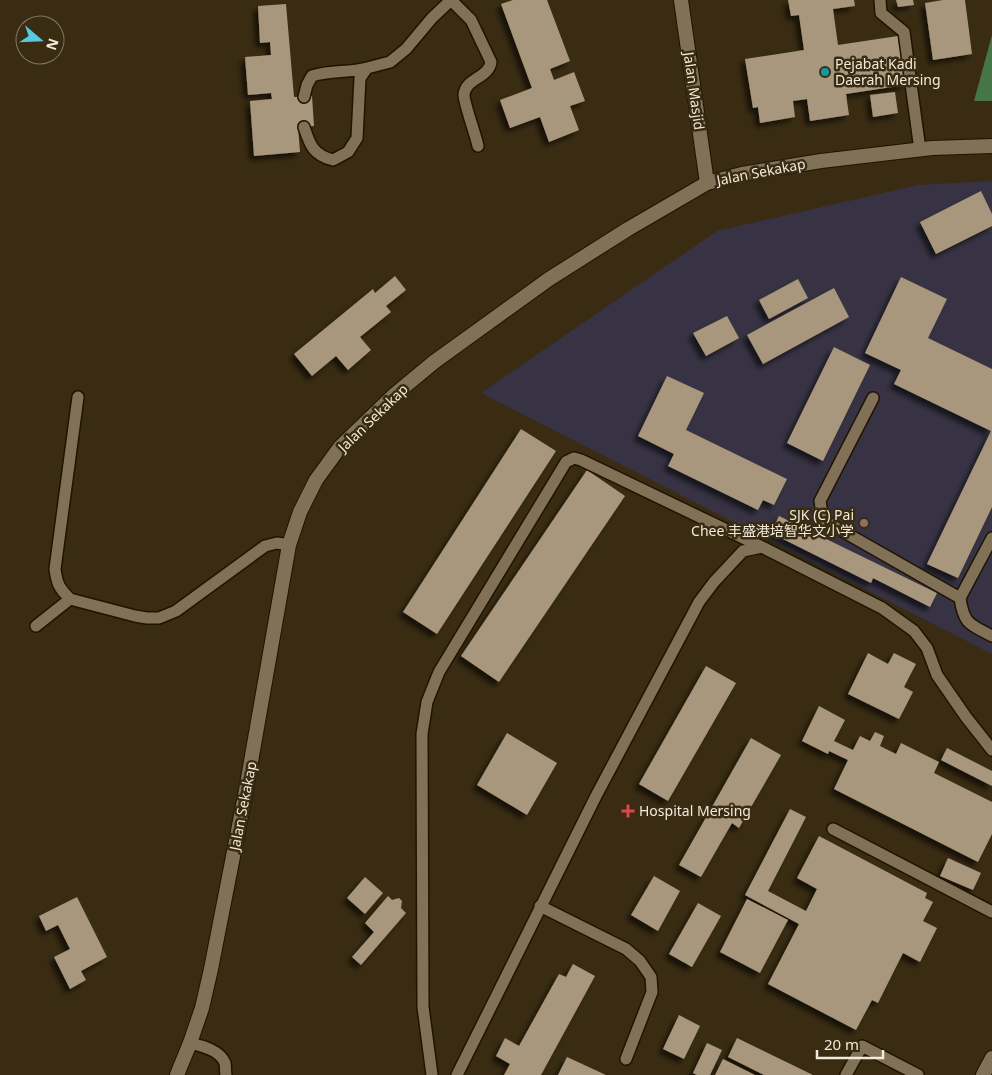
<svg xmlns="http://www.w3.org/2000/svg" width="992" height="1075" viewBox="0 0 992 1075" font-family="'Noto Sans','Noto Sans SC',sans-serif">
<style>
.education{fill:#373344}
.forest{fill:#457647}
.building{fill:#a9977d;filter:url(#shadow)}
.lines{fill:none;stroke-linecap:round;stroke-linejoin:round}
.service-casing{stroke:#201400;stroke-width:14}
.minor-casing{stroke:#201400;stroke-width:16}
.tertiary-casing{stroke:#201400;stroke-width:16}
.service{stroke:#817157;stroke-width:11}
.minor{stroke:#817157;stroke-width:14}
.tertiary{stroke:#817157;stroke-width:14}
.culture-dot{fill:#0f9aa8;stroke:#392c13;stroke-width:2}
.education-dot{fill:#8d6e63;stroke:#392c13;stroke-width:2}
.health-dot{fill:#e0444e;stroke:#392c13;stroke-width:2}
.labels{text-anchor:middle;stroke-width:5;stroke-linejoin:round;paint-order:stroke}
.poi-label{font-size:14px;fill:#f1e9da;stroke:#392c13;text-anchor:start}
.street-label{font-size:14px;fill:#f1e9da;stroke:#392c13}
</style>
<defs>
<filter id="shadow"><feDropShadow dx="-4.5" dy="4.5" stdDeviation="2.5" flood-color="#0009"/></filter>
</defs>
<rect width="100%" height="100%" fill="#392c13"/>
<!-- education -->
<path class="education" d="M992 181V654L481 393 717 231 918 185Z"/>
<!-- forest -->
<path class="forest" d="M992 35V101H974Z"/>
<!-- building -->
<path class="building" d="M513 0H547L570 61 550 69 554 80 574 72 585 101 570 106 579 130 549 142 540 117 510 128 500 100 532 88 501 4Z
M788 0H854L855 6 833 9 838 45 898 36 905 85 846 94 849 115 810 121 807 99 793 101 795 117 760 123 758 107 753 108 745 59 804 50 799 15 791 16Z
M896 0H913L914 5 898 7Z
M943 0H965L972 54 933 60 925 3Z
M286 4 294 97 312 96 314 126 298 127 300 152 254 156 250 101 272 99 271 93 248 95 245 57 271 55 270 42 260 43 258 6Z
M895 92 898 113 873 117 870 95Z
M981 191 992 214V226L936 254 920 222Z
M395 276 406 290 386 306 391 312 360 337 371 350 348 370 336 356 312 376 294 354 373 289 375 293Z
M901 277 947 299 928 338 992 369V507L958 578 927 564 991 431 894 384 901 370 865 353Z
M798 279 808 298 769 319 759 300Z
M834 288 849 317 763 364 747 335Z
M727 316 739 338 706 356 693 333Z
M834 347 870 365 823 461 787 443Z
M667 376 704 393 686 430 787 479 774 505 763 500 758 510 668 466 674 454 638 436Z
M521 429 556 451 437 634 403 612Z
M587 470 625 496 499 682 461 656Z
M779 516 937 593 930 607 873 578 871 583 771 533Z
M868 653 888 664 894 653 916 664 904 687 913 692 899 719 848 694Z
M706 666 736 683 668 801 639 784Z
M819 706 845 720 834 741 853 750 860 736 870 741 875 732 884 736 880 746 896 754 901 743 939 762 934 773 992 802V834L978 862 834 789 848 760 829 751 828 754 802 741Z
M507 733 557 763 527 815 477 785Z
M751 738 781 755 739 828 732 823 701 877 679 865Z
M947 748 992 771V786L941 760Z
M790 809 806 817 768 891 806 911 817 889 797 878 819 836 927 893 925 898 933 902 923 921 937 928 920 962 903 953 878 1003 872 1000 856 1030 768 984 799 924 745 895Z
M948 858 981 873 973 890 940 876Z
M654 876 680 891 658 931 631 915Z
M365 877 383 893 365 914 347 898Z
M388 896 392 900 399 898 402 901 401 908 406 913 361 965 352 957 374 932 365 923Z
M77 897 107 957 81 971 86 980 70 989 54 957 70 949 58 925 46 931 39 916Z
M747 899 788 920 760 973 720 952Z
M698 903 721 916 692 967 669 954Z
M573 964 595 976 541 1075H504L510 1064 496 1056 505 1038 519 1046 559 974 566 977Z
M679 1015 700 1026 684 1059 663 1049Z
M737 1038 813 1075H764L728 1057Z
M707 1043 722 1050 710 1075H697L693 1073Z
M567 1057 606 1075H558Z
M723 1059 755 1075H715Z"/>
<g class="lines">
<!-- service casing -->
<g class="service-casing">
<path id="service" d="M451 0 471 20 491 62C489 78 465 78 464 95 464 103 476 136 478 146
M880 0 881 13 904 32 920 150
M367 68 390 62 406 49 432 18 451 0
M304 97 307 85 312 76C330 70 349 73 367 68L360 78 357 138 348 152 333 160C313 155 310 145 304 127
M873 398 820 501 823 520 960 598C964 625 970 624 992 636
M960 598 992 538
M70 599C59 588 57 584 55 569L78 397
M36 626 70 599 135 616 147 618H159L176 611 265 546 277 543 289 545
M833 829 992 912
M540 906 626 949 640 961 651 977 652 992 626 1059
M190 1043C202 1046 220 1050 225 1063 226 1066 225 1072 226 1075
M432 1075 423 1007 422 734 427 702 439 672 566 462 574 458 581 460 762 547 882 608 914 631 927 648 937 675 966 717 992 750
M457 1075 596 796 699 602 714 582 743 551 762 547
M846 1075 862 1046 918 1075"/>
</g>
<!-- minor casing -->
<g class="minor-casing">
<path id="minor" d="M681 0 707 183
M983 1075 992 1058"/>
</g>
<!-- tertiary casing -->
<g class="tertiary-casing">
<path id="tertiary" d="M177 1075 190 1043 202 1008 211 969 246 790 289 545 300 512 316 480 340 447 393 396 434 362 549 279 628 229 707 183 742 174 821 161 932 148 992 146"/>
</g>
<!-- service -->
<use href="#service" class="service"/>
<!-- minor -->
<use href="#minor" class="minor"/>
<!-- tertiary -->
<use href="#tertiary" class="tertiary"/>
</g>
<!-- markers -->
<circle class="culture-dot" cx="825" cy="72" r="5"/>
<circle class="education-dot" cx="864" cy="523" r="5"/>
<path class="health-dot" d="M625.5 803.5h5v5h5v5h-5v5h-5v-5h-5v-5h5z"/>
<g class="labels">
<!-- poi labels -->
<g class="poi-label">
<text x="835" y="69">Pejabat Kadi<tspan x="835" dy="16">Daerah Mersing</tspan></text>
<text x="854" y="520" text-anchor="end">SJK (C) Pai<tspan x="854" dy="16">Chee 丰盛港培智华文小学</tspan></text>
<text x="639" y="816">Hospital Mersing</text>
</g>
<!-- street labels -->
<g class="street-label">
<text transform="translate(694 91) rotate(82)" y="5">Jalan Masjid</text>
<text transform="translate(761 172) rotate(-11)" y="5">Jalan Sekakap</text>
<text transform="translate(373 418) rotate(-44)" y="5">Jalan Sekakap</text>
<text transform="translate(243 806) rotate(-79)" y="5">Jalan Sekakap</text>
</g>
</g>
<!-- north arrow -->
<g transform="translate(40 40) rotate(109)"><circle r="24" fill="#392c13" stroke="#837863"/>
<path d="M0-4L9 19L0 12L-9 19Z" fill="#56c9e0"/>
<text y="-8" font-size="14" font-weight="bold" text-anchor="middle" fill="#f1e9da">N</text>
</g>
<!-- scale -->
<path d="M817 1050v8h66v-8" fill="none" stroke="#f1e9da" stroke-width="2.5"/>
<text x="824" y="1050" font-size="15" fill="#f1e9da" stroke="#392c13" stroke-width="4" paint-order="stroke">20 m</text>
</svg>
